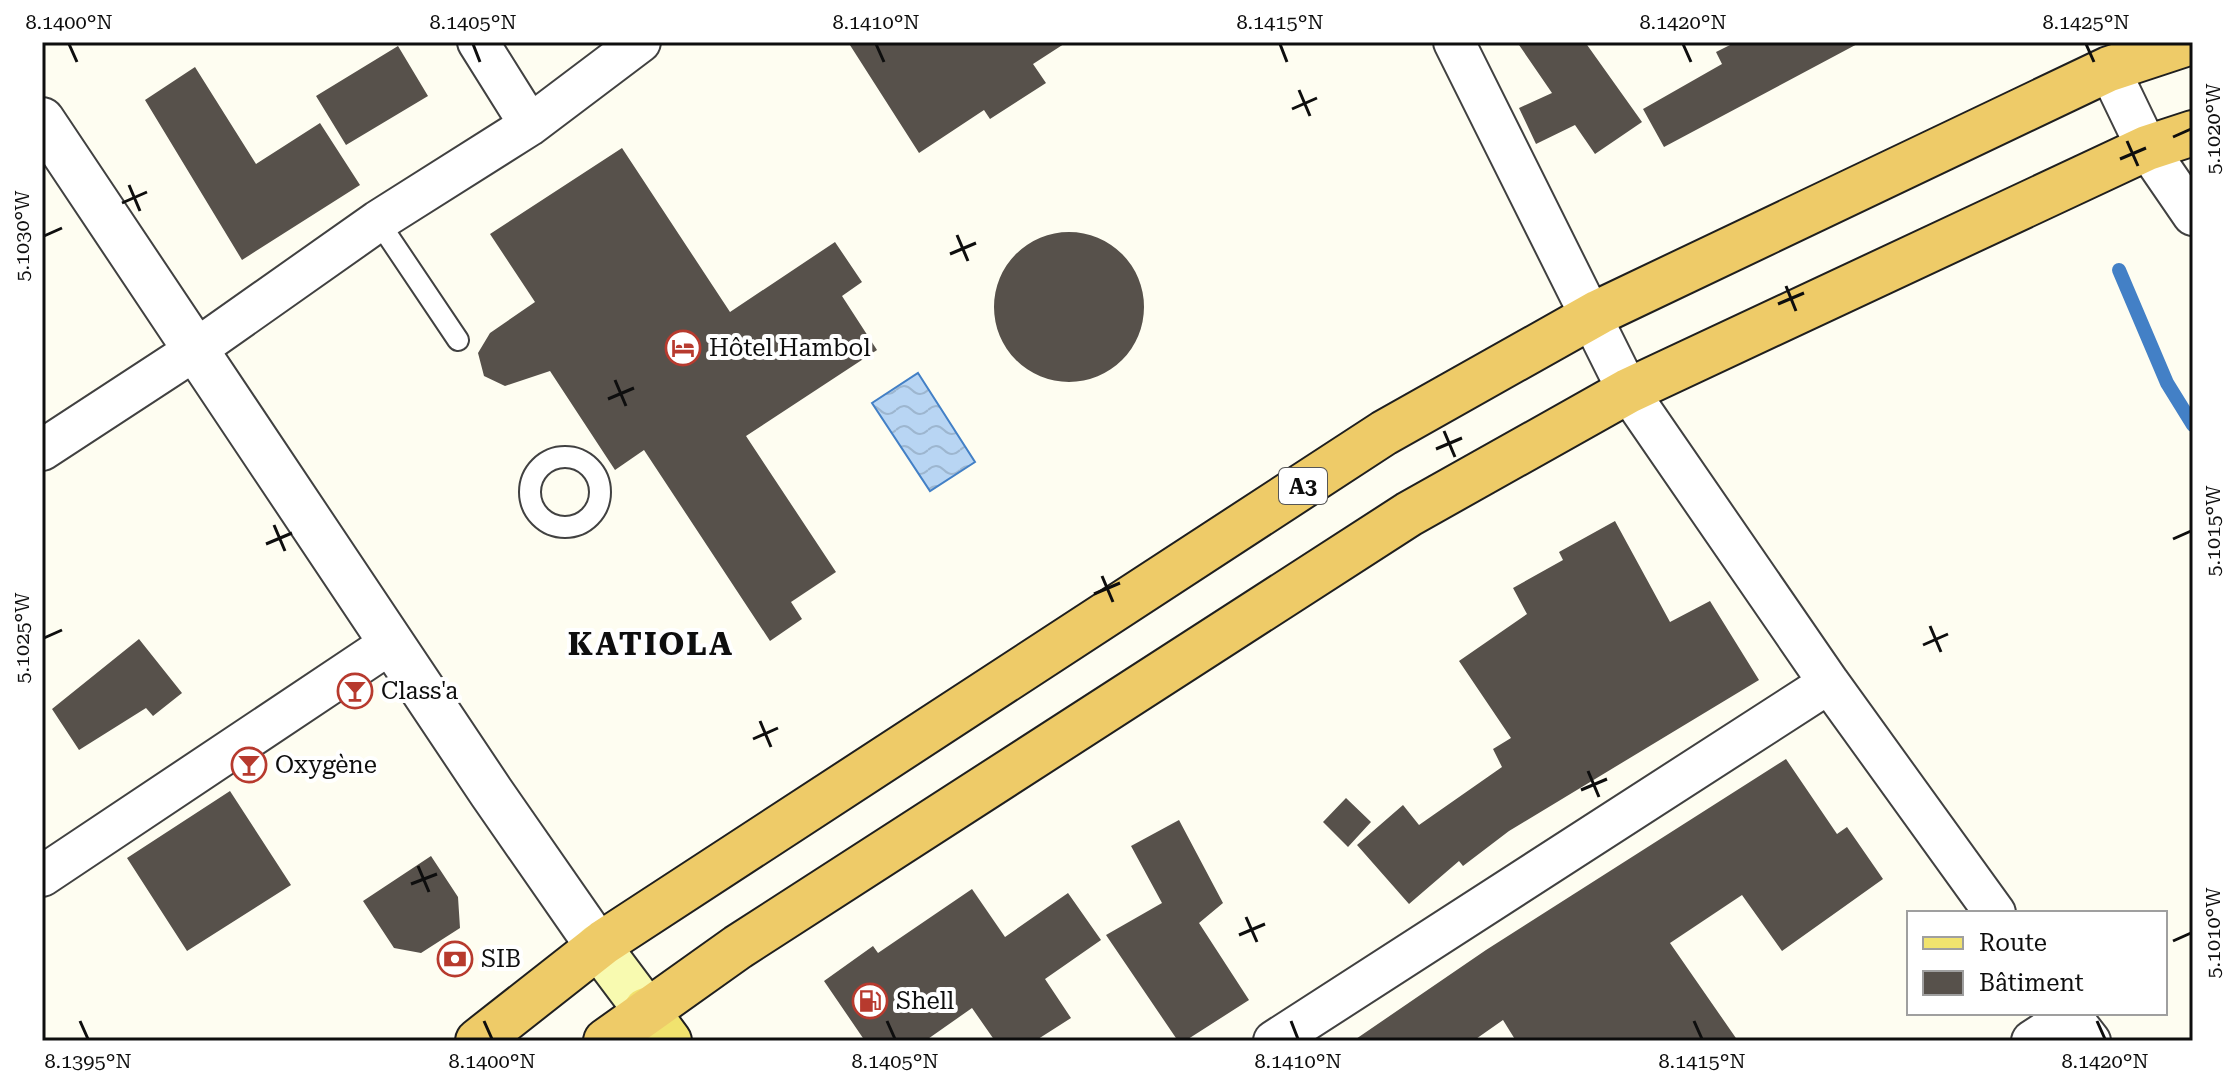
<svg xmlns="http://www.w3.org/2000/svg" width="2235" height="1083" viewBox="0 0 2235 1083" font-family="'Roboto Serif',serif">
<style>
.water{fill:url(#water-waves);stroke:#4380c6;stroke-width:2}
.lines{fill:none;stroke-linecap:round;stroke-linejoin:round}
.stream{stroke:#4380c6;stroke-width:14}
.building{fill:#57514b}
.service-casing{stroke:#414141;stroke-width:24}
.minor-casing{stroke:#414141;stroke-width:44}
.tertiary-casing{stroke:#414141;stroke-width:48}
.secondary-casing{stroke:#303030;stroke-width:48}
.primary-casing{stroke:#1f1f1f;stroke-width:48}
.trunk-casing{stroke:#1f1f1f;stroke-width:48}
.service{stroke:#fff;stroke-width:20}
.minor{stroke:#fff;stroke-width:40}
.tertiary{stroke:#fff;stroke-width:44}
.secondary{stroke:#f8fab0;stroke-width:44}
.primary{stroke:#f1e36e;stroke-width:44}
.trunk{stroke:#eecb68;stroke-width:44}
.ticks{fill:none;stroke:#0e0e0e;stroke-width:3}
.labels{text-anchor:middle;stroke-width:8;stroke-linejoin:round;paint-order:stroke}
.shield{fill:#fff;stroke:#565656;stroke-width:2}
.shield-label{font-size:22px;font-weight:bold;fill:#0e0e0e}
.poi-label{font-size:24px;fill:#0e0e0e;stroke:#fff;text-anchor:start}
.district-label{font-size:32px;font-weight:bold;letter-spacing:2px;fill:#0e0e0e;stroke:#fff}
.neatline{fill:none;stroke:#0e0e0e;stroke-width:3}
.ticks-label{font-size:20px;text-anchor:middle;fill:#0e0e0e}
</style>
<defs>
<pattern id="water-waves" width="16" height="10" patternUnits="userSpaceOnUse" patternTransform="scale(2)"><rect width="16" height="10" fill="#b8d5f3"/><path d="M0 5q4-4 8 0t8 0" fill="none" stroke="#9db6cf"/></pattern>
</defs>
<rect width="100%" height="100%" fill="#fefdf1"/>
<!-- water -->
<path class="water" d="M918 373 975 462 930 491 872 403Z"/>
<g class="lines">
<!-- stream -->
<path class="stream" d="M2119 270 2167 383 2193 425"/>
</g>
<!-- building -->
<path class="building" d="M848 42H1067L1033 64 1046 83 990 119 984 110 919 153Z
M1517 42H1585L1642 122 1595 154 1575 125 1536 144 1519 108 1552 93Z
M1736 42H1861L1664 147 1643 109 1722 64 1716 52Z
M398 46 428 96 346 145 316 96Z
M195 67 256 164 320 123 360 185 242 260 145 100Z
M622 148 730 312 835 242 862 282 842 296 877 350 746 436 836 572 791 602 802 619 770 641 644 450 615 470 550 371 505 386 484 376 478 353 490 333 535 302 490 234Z
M994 307a75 75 0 1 1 150 0a75 75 0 1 1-150 0Z
M1615 521 1670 622 1710 601 1759 680 1509 831 1463 866 1459 861 1409 904 1357 845 1403 805 1419 825 1502 767 1493 749 1511 738 1459 661 1527 614 1513 588 1563 560 1559 552Z
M139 639 182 693 153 716 146 708 79 750 52 709Z
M1786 759 1837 834 1847 827 1883 879 1782 951 1742 895 1670 943 1738 1041H1516L1503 1020 1473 1041H1353L1486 950Z
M230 791 291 885 187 951 127 858Z
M1346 798 1371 822 1348 847 1323 822Z
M1179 820 1223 903 1199 923 1249 1000 1185 1041H1178L1106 935 1162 903 1131 846Z
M431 856 458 897 460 928 421 953 394 948 363 901Z
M972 889 1005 937 1068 893 1101 940 1045 979 1071 1018 1035 1041H995L972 1008 925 1041H865L824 981 873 946 878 953Z"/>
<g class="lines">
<!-- service casing -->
<g class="service-casing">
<path id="service" d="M378 221 458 340
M530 492a35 35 0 1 1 70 0a35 35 0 1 1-70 0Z"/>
</g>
<!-- minor casing -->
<g class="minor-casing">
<path id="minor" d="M478 42 530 125
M1454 42 1628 391 1829 683 1995 913
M2109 69 2147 148 2193 215
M42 450 195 350 378 221 530 125 640 42
M42 876 391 643
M2068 1013 2090 1041
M1274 1041 1829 683
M2032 1041 2070 1016"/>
</g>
<!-- tertiary casing -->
<g class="tertiary-casing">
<path id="tertiary" d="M42 120 491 792 598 946"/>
</g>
<!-- secondary casing -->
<g class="secondary-casing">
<path id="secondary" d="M598 946 646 1010"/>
</g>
<!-- primary casing -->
<g class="primary-casing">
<path id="primary" d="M646 1010 669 1041"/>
</g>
<!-- trunk casing -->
<g class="trunk-casing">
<path id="trunk" d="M478 1041 604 942 1384 433 1599 312 2109 69 2191 42
M606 1041 738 947 1409 514 1628 391 2147 148 2193 133"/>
</g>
<!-- service -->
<use href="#service" class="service"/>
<!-- minor -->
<use href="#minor" class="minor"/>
<!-- tertiary -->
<use href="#tertiary" class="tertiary"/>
<!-- secondary -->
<use href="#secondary" class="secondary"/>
<!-- primary -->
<use href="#primary" class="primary"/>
<!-- trunk -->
<use href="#trunk" class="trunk"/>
</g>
<!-- ticks -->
<path class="ticks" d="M69 44 77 62M473 44 480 62M876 44 884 62M1280 44 1287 62M1683 44 1691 62M2086 44 2094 62M1299 90 1310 116M1292 109 1317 98M2173 137 2191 129M2127 141 2138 166M2120 159 2146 148M129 185 140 211M122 203 147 192M957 235 968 261M44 236 62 228M950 254 976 243M1786 286 1796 311M1778 304 1804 293M615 380 626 406M608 399 634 388M1444 431 1455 457M1436 449 1462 438M274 525 285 551M2173 539 2191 531M266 544 292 533M1102 576 1113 602M1094 594 1120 583M1930 626 1941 652M44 638 62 630M1923 645 1948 634M760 721 771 747M753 739 778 728M1588 771 1599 797M1581 790 1607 779M418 866 429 892M411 884 437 874M1246 917 1257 942M1239 935 1265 924M2173 941 2191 933M80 1021 88 1039M484 1021 492 1039M887 1021 895 1039M1291 1021 1298 1039M1694 1021 1702 1039M2097 1021 2105 1039"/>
<!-- icons -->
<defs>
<g id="hotel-ring" transform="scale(1.8)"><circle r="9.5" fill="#fff" stroke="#b73a2e" stroke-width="1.5"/><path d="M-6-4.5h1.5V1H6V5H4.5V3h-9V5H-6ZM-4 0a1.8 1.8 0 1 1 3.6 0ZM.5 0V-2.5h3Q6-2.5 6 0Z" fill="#b73a2e"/></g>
<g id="bar-ring" transform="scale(1.8)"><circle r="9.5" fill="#fff" stroke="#b73a2e" stroke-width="1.5"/><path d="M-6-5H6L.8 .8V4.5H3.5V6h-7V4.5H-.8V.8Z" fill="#b73a2e"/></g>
<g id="bank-ring" transform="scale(1.8)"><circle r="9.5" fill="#fff" stroke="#b73a2e" stroke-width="1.5"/><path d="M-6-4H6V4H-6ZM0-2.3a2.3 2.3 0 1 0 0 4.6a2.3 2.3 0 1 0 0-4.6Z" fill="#b73a2e"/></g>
<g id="fuel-ring" transform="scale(1.8)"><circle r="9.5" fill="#fff" stroke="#b73a2e" stroke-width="1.5"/><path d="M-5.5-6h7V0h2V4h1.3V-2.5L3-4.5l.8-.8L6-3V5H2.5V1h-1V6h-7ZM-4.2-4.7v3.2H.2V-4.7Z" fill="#b73a2e"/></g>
</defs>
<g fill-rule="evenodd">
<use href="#hotel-ring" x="683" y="348"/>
<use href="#bar-ring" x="355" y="691"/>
<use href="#bar-ring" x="249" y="765"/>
<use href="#bank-ring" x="455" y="959"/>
<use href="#fuel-ring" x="870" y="1001"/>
</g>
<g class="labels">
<!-- shield labels -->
<rect class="shield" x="1279" y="468" width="48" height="36" rx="6"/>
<g class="shield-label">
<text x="1303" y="494">A3</text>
</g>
<!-- poi labels -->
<g class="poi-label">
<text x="709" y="356">Hôtel Hambol</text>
<text x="381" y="699">Class'a</text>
<text x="275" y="773">Oxygène</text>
<text x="481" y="967">SIB</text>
<text x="896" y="1009">Shell</text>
</g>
<!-- district labels -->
<g class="district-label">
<text x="651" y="655">KATIOLA</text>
</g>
</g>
<!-- border -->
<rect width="2235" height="1083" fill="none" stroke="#ffffff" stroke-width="88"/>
<!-- legend -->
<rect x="1907" y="911" width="260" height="104" fill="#ffffff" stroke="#9f9f9f" stroke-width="2"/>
<rect x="1923" y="937" width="40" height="12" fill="#f1e36e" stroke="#9f9f9f" stroke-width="2"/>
<text x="1979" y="951" font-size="24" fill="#0e0e0e">Route</text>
<rect x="1923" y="971" width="40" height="24" fill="#57514b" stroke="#9f9f9f" stroke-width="2"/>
<text x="1979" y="991" font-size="24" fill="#0e0e0e">Bâtiment</text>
<rect x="44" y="44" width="2147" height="995" class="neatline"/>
<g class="ticks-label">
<text x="69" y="29">8.1400°N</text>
<text x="473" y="29">8.1405°N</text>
<text x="876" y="29">8.1410°N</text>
<text x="1280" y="29">8.1415°N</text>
<text x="1683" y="29">8.1420°N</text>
<text x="2086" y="29">8.1425°N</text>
<text transform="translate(2213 129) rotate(-90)" y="7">5.1020°W</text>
<text transform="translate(22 236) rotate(-90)" y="7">5.1030°W</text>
<text transform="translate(2213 531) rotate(-90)" y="7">5.1015°W</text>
<text transform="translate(22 638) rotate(-90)" y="7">5.1025°W</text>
<text transform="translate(2213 933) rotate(-90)" y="7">5.1010°W</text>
<text x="88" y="1068">8.1395°N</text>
<text x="492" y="1068">8.1400°N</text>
<text x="895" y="1068">8.1405°N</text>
<text x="1298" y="1068">8.1410°N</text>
<text x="1702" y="1068">8.1415°N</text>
<text x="2105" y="1068">8.1420°N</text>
</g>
</svg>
